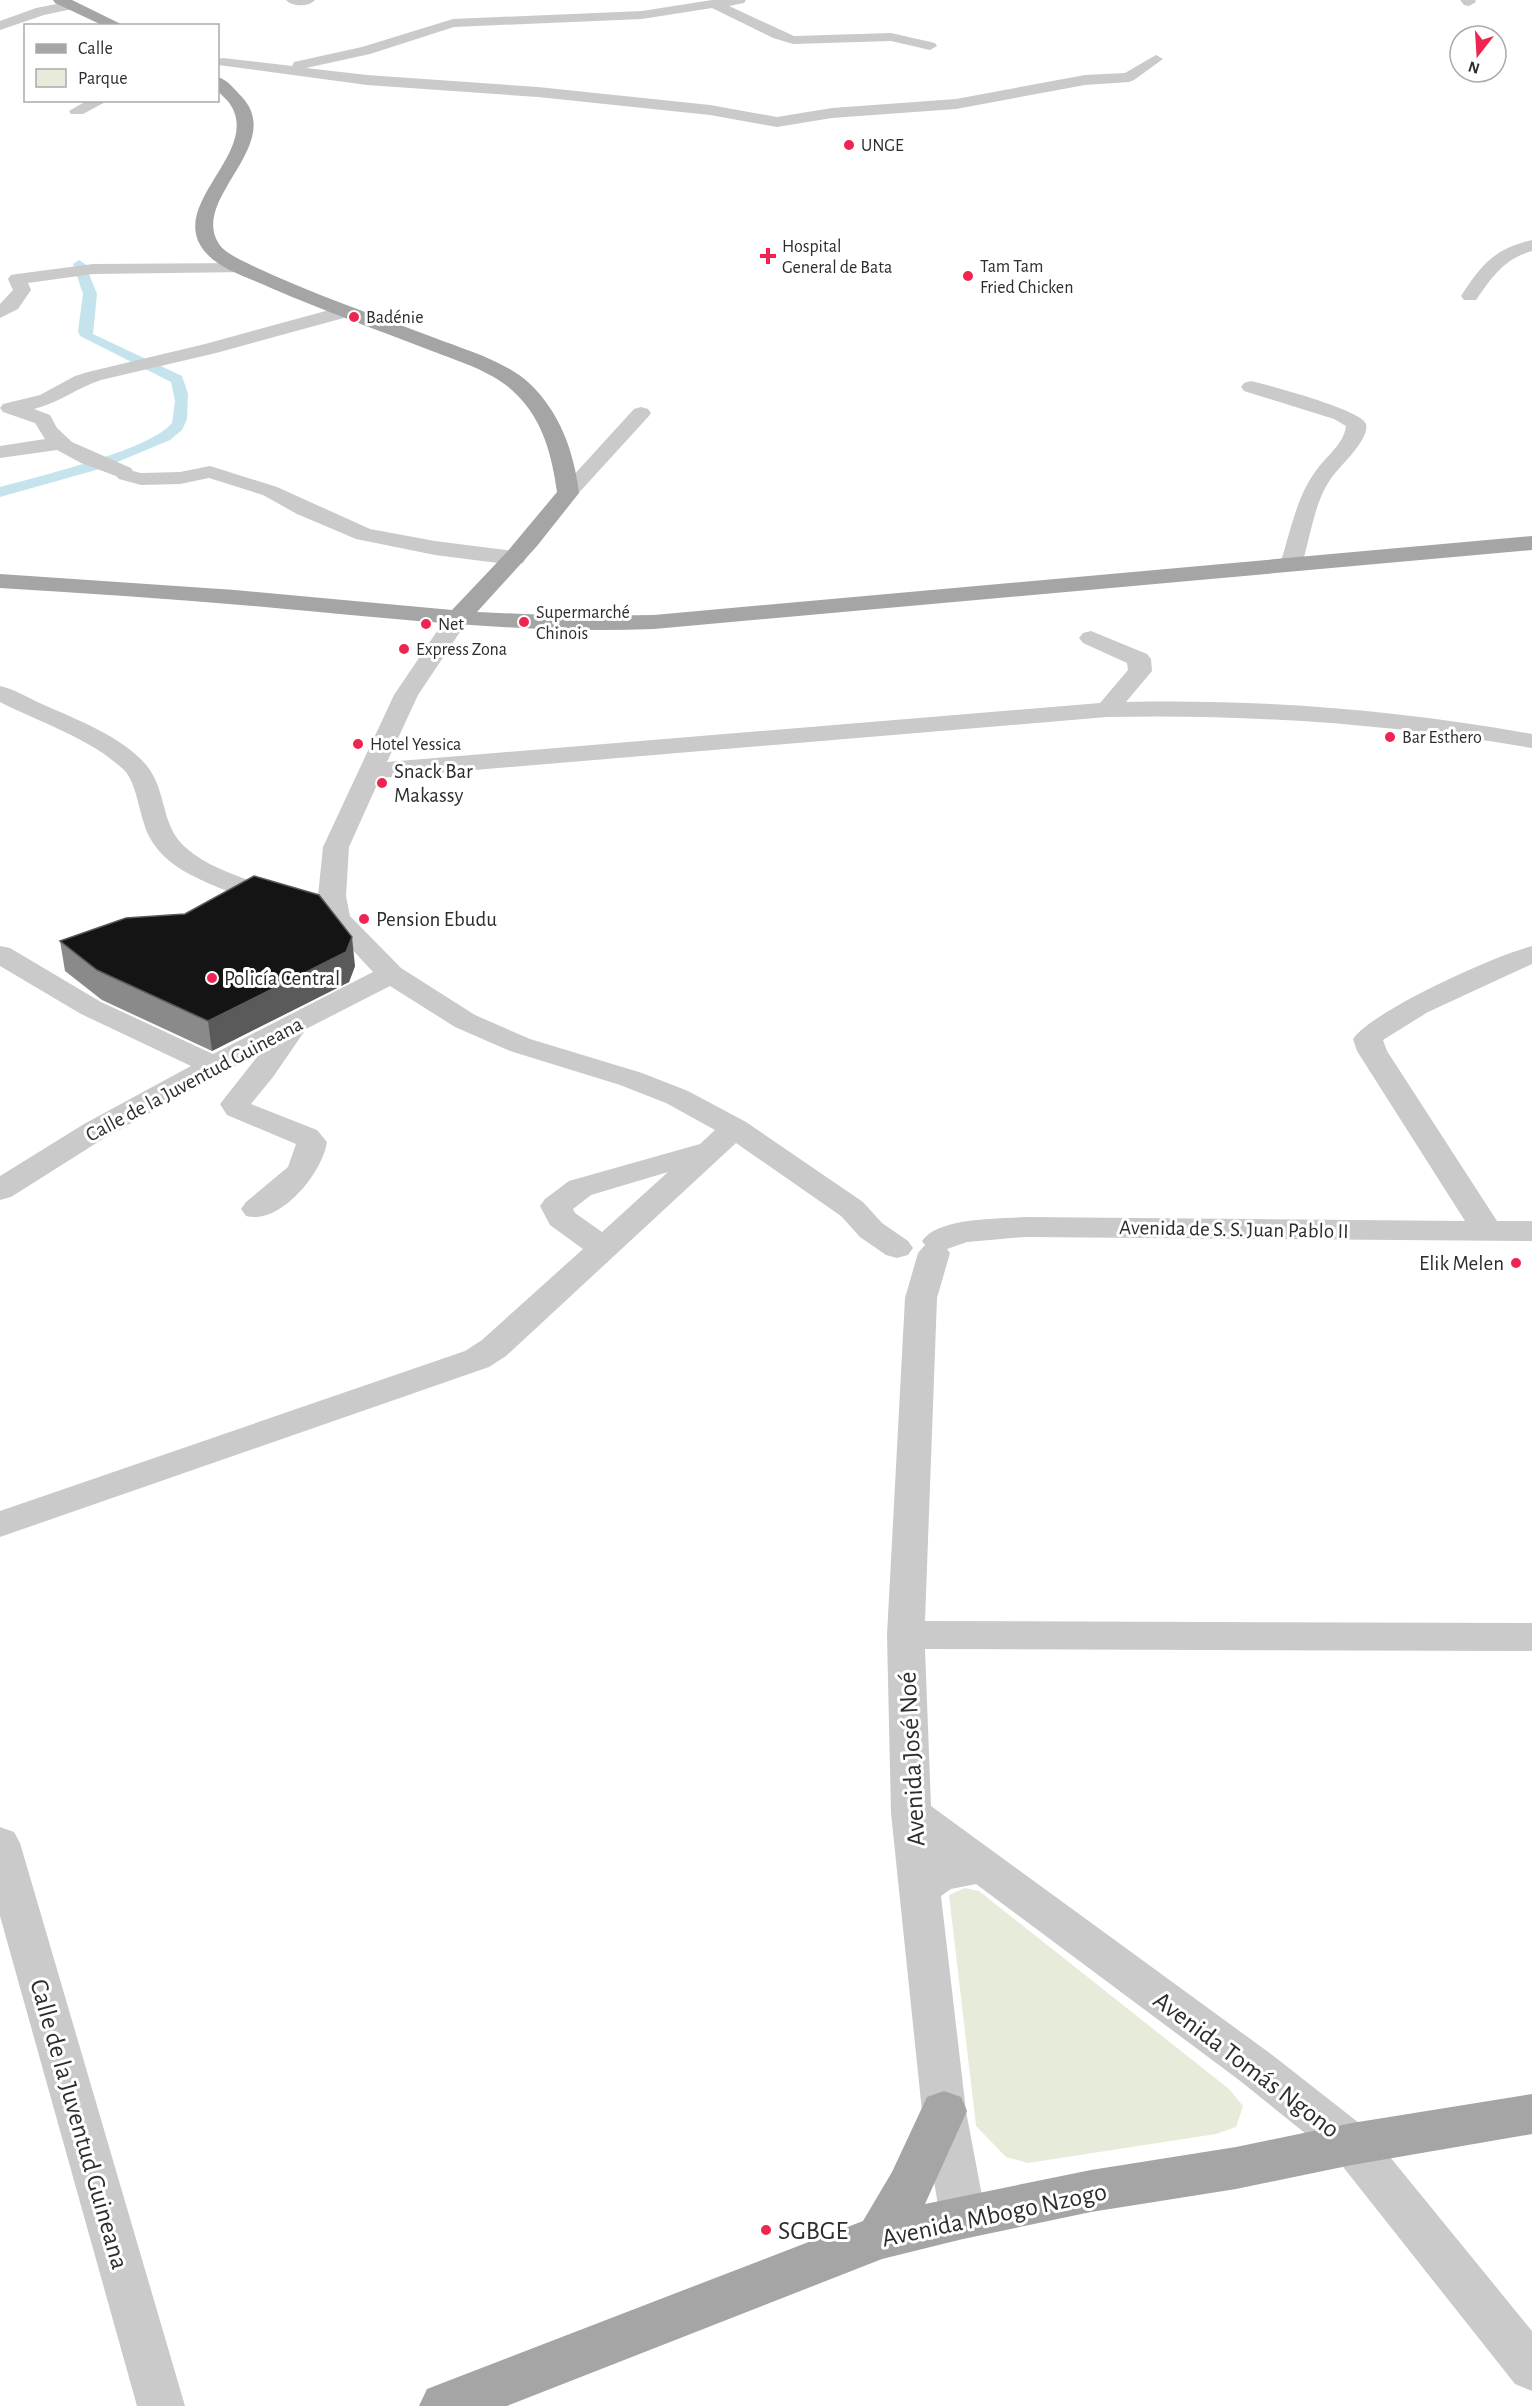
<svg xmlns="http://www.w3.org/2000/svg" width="1532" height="2406" viewBox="0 0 1532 2406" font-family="'Alegreya Sans',sans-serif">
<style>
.green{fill:#e6ecd9}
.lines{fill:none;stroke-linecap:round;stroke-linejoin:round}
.canal{fill:#c4e3ed;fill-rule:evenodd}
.minor{fill:#cacaca;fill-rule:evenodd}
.major{fill:#a5a5a5;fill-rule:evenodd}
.wall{fill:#8a8a8a}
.shaded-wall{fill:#5a5a5a}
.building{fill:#141414;stroke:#5a5a5a;stroke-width:1.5}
.poi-dot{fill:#ef2451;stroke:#fff;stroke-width:2}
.labels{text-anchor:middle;stroke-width:6;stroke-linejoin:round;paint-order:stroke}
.far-poi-label{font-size:18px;fill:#2d2d2d;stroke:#fff;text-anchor:start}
.poi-label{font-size:21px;fill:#2d2d2d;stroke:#fff;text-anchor:start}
.street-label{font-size:21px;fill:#2d2d2d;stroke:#fff}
.near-street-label{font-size:26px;fill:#2d2d2d;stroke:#fff}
.near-poi-label{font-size:26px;fill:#2d2d2d;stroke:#fff;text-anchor:start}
</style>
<rect width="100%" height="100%" fill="#fff"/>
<!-- green -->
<path class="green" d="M965 1888 979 1891 1229 2089 1243 2106 1236 2127 1216 2134 1028 2163 1006 2157 976 2126 949 1895Z"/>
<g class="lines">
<!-- canal -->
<path class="canal" d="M79 260 85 264 97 294 93 334 182 376 188 394 187 419 182 430 170 440 103 468 0 497V487C36 477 151 450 172 423L175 401 171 382 80 336 78 331 83 294 73 264Z"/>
<!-- minor -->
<path class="minor" d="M286 0H315C309 7 292 7 286 0Z
M712 0H746L744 3 729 6 794 36 891 33 935 43 937 46 930 50 891 41 793 44 773 38 712 8 642 19 454 27 370 54 306 68 367 75 538 87 710 105 777 117 832 108 956 99 1085 75 1125 73 1156 55 1163 59 1134 80 1129 82 1085 85 956 109 832 118 777 127 710 115 538 97 367 85 218 65V59L223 58 292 66 294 62 362 47 453 19 642 11Z
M1460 0H1475L1476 2 1469 6 1464 5Z
M72 1 79 5 77 8 44 15 0 30V21L36 8Z
M88 100H109L83 114H71L69 111Z
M1532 240V251C1504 259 1492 277 1476 300H1464L1461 296C1482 264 1494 249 1532 240Z
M242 263 248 264 251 268 248 272 93 274 28 283 31 290 18 309 0 318V304L13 290 8 279 11 275 17 274 93 264Z
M344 306 351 308 353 312 351 316 216 353 101 380C77 388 59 403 34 409L50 415 57 428 72 442 131 468 133 471 141 473 180 472 210 466 277 487 370 529 435 541 515 551 523 553 526 558 523 563 515 565 435 555 356 539 297 514 263 495 209 478 180 484 141 485 119 479 116 476 81 463 57 450 0 458V446L45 439 35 423 3 412 0 408 3 404 40 395 75 376 88 372 205 344Z
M1251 381C1268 385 1363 410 1366 424 1370 439 1341 465 1332 477 1314 502 1311 535 1302 564L1299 569 1291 571 1283 569 1280 564C1291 531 1296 496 1318 468 1328 455 1344 443 1346 426L1334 419 1244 391 1241 387 1244 383Z
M641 407 648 409 651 413 648 417 575 497 568 499 561 497 557 493 561 489 634 409Z
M458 610 466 612 470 617 418 695 387 762 1100 703 1128 670 1127 663 1083 643 1079 638 1083 633 1091 631 1147 654 1151 659 1152 671 1126 702C1263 699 1398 710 1532 734V748C1391 724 1250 714 1107 717L380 778 349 847 346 896 350 916 401 968 475 1015 530 1039 642 1073 688 1091 746 1122 863 1202 882 1223 908 1241 913 1248 908 1255 897 1258 886 1255 860 1237 841 1216 736 1143 506 1356 489 1367 0 1537V1511L465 1351 482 1340 583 1249 550 1225 540 1206 545 1199 569 1181 700 1144 715 1130 666 1103 620 1085 510 1051 455 1027 390 986 306 1029 273 1077 251 1104 317 1130 327 1142C322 1174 280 1225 246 1216L241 1209 246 1202 288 1167 296 1144 227 1115 220 1104 261 1052 106 1137 11 1197 0 1200V1176L84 1124 191 1066 81 1014 0 966V946L10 948 101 1002 213 1054 373 972 323 918 318 896 323 847 394 695 450 612ZM668 1172 602 1232 575 1213 573 1209 591 1195Z
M0 686C15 689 28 698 42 704 77 720 136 741 154 777 166 801 164 828 185 847 213 872 254 881 289 893L293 899 289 905C267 910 202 882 182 870 169 862 157 851 150 838 139 819 138 784 124 770 90 738 41 723 0 702Z
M1532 946V964L1428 1012 1383 1040 1387 1051 1497 1221H1532V1241L1025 1237 967 1242 947 1249 950 1253 937 1298 925 1621 1532 1623V1651L925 1649 931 1806 1271 2054 1368 2130 1532 2331V2391L1515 2384 1336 2158 1239 2080 976 1884 951 1889 941 1896 966 2111 986 2217 979 2232 963 2238 947 2232 940 2217 922 2111 891 1813 887 1635 905 1298 918 1253 925 1245 922 1241C938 1217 999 1219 1025 1217L1465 1221 1357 1051 1353 1039C1373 1010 1496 955 1532 946Z
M0 1827 14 1832 20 1843 185 2406H137L0 1916Z"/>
<!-- major -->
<path class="major" d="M53 0H72L125 26H104L55 3Z
M218 77C228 80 235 90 242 97 286 145 189 199 219 244 225 253 239 259 249 264 309 293 373 314 435 338 466 350 505 361 529 383 560 412 574 452 579 493L537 546 477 612 569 616 654 615 1532 536V550L654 629C531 634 409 620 286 609 191 600 95 594 0 588V574L235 590 452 610 507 552 557 492C552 456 543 420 516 394 495 372 460 362 432 351 378 330 324 311 271 288 250 278 223 271 207 254 162 206 263 153 230 104 227 99 221 95 218 91Z
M944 2091 961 2097 967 2111 925 2204 1091 2170 1236 2147 1352 2123 1532 2094V2134L1352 2165 1236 2189 1091 2212 963 2239 882 2259 507 2406H419L427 2389 863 2221 892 2172 927 2097Z"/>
</g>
<!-- wall -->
<path class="wall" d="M185 914 355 966 349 982 212 1051 102 1000 65 971 60 941Z"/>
<!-- shaded-wall -->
<path class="shaded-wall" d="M352 937 355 966 349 982 212 1051 208 1021Z"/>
<!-- building -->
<path class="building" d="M254 876 319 895 352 937 346 952 208 1021 97 970 60 941 126 918 185 914Z"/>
<!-- markers -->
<g class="poi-dot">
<circle cx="849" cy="145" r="6"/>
<path d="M765 247h6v6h6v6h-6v6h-6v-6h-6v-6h6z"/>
<circle cx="968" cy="276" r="6"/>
<circle cx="354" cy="317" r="6"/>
<circle cx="524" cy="622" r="6"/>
<circle cx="426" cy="624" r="6"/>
<circle cx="404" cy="649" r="6"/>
<circle cx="1390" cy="737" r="6"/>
<circle cx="358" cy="744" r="6"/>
<circle cx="382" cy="783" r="6"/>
<circle cx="364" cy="919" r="6"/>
<circle cx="212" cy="978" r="6"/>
<circle cx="1516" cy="1263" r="6"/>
<circle cx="766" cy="2230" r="6"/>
</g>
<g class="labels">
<!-- far-poi labels -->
<g class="far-poi-label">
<text x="861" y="151">UNGE</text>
<text x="782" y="252">Hospital<tspan x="782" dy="21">General de Bata</tspan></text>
<text x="980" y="272">Tam Tam<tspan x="980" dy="21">Fried Chicken</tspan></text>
<text x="366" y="323">Badénie</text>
<text x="536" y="618">Supermarché<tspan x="536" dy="21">Chinois</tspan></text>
<text x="438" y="630">Net</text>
<text x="416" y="655">Express Zona</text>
<text x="1402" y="743">Bar Esthero</text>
<text x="370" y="750">Hotel Yessica</text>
</g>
<!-- poi labels -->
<g class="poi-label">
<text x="394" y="778">Snack Bar<tspan x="394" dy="24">Makassy</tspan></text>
<text x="376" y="926">Pension Ebudu</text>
<text x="224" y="985">Policía Central</text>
<text x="1504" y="1270" text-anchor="end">Elik Melen</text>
</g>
<!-- street labels -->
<g class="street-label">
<text transform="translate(194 1079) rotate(-28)" y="7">Calle de la Juventud Guineana</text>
<text transform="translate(1234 1229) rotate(1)" y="7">Avenida de S. S. Juan Pablo II</text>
</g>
<!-- near-street labels -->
<g class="near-street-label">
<text transform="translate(911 1759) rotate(-93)" y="9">Avenida José Noé</text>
<text transform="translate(1247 2064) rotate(37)" y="9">Avenida Tomás Ngono</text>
<text transform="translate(80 2124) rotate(74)" y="9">Calle de la Juventud Guineana</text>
<text transform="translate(994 2214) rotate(-12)" y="9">Avenida Mbogo Nzogo</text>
</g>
<!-- near-poi labels -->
<g class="near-poi-label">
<text x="778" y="2239">SGBGE</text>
</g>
</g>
<!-- legend -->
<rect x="24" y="24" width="195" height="78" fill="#ffffff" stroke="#ababab" stroke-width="1.5"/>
<rect x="36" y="44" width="30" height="9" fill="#a5a5a5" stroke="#ababab" stroke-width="1.5"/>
<text x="78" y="54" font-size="18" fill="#2d2d2d">Calle</text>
<rect x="36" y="69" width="30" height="18" fill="#e6ecd9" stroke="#ababab" stroke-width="1.5"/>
<text x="78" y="84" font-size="18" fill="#2d2d2d">Parque</text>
<!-- north arrow -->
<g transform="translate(1478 54) rotate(197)"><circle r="28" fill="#ffffff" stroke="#ababab" stroke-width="1.5"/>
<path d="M0-4.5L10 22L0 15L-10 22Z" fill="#ef2451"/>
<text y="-9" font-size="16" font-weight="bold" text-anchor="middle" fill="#2d2d2d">N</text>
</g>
</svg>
